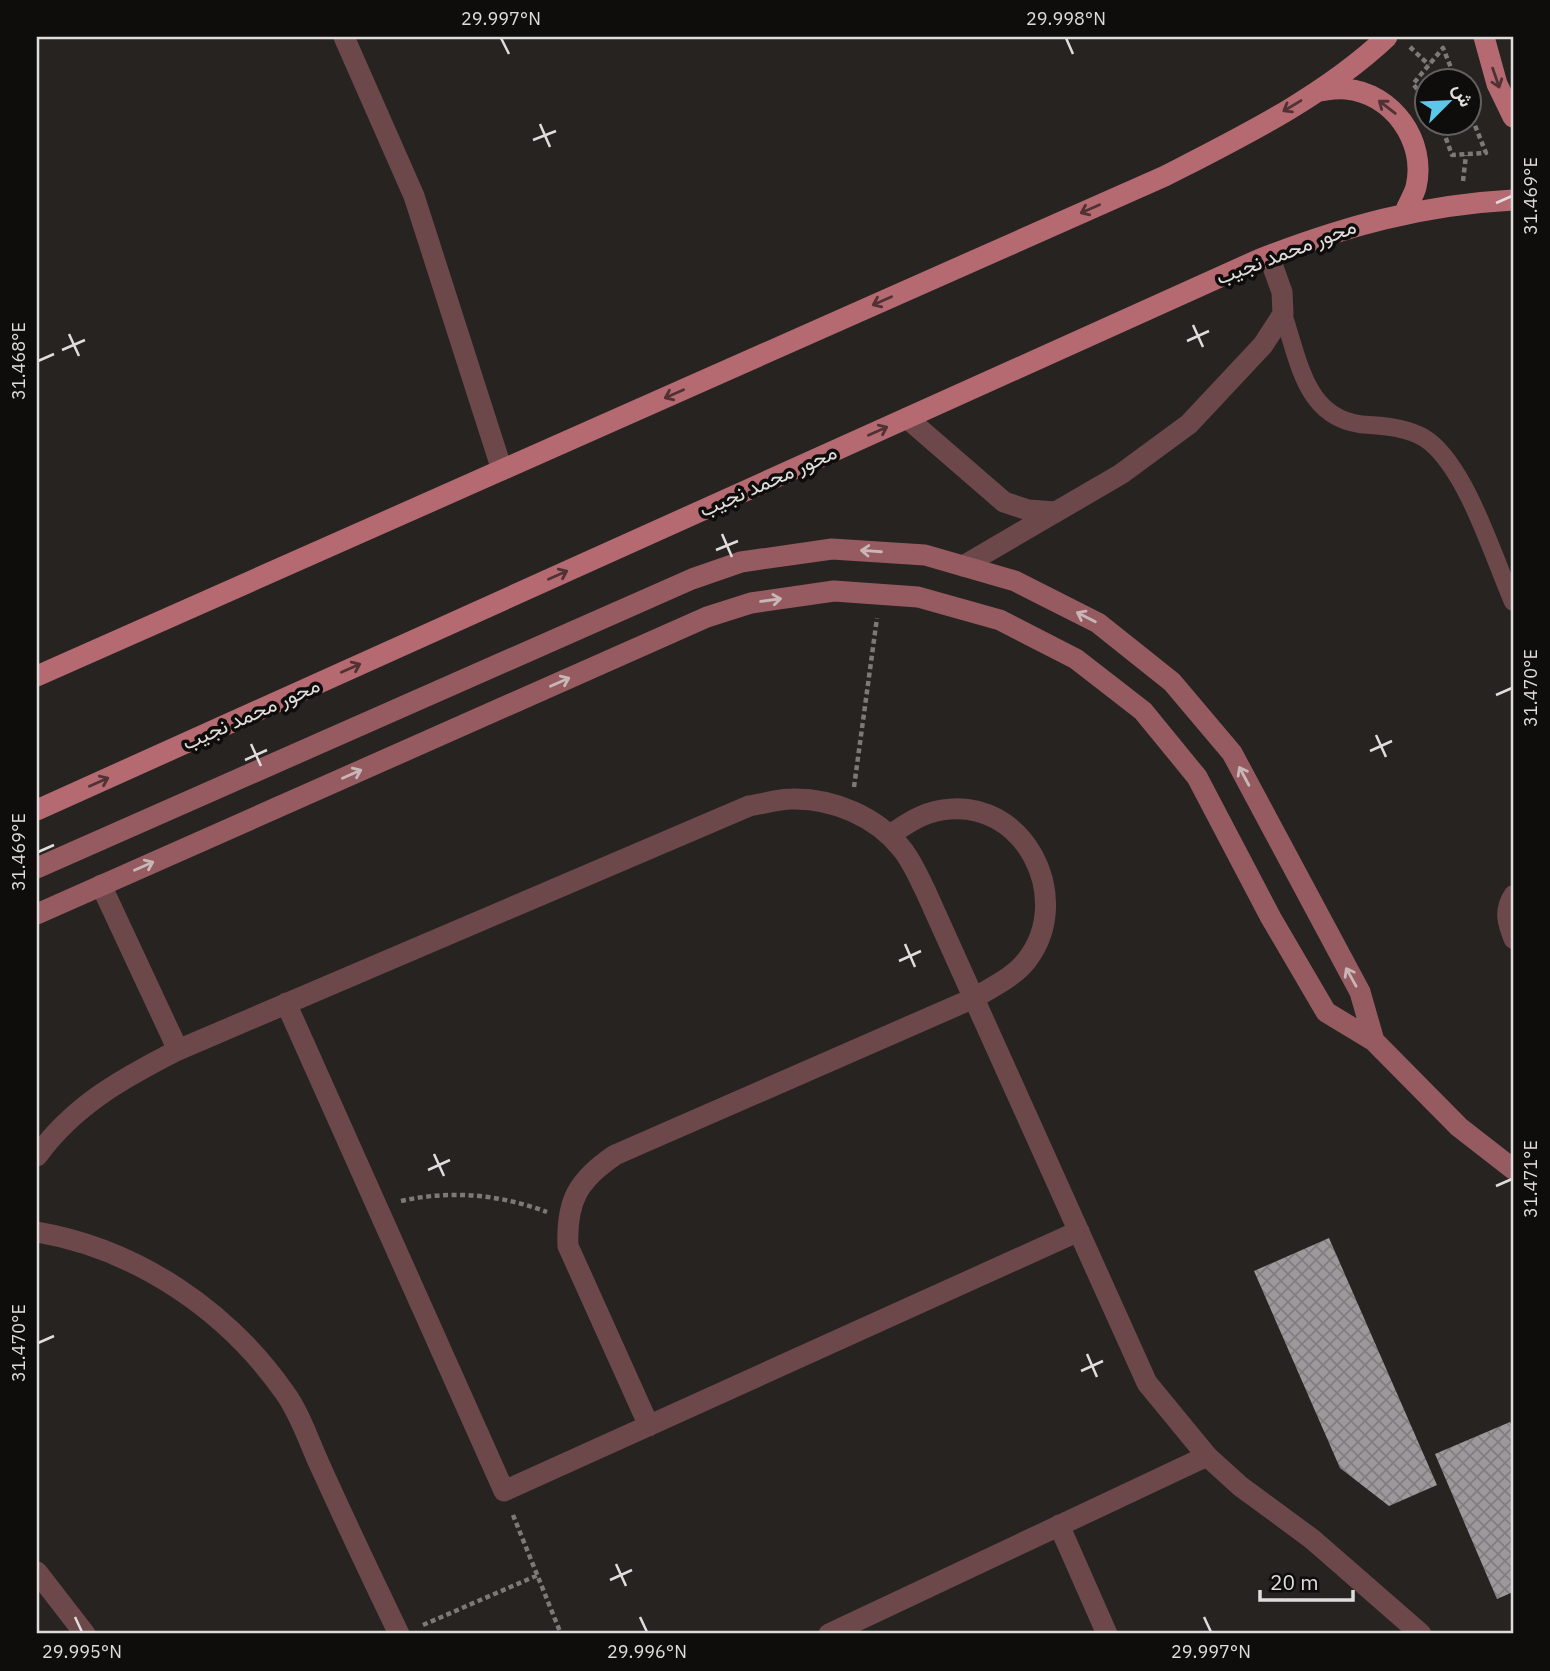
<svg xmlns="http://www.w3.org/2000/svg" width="1550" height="1671" viewBox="0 0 1550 1671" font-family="'IBM Plex Sans',Vazirmatn,sans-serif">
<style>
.building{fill:url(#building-cross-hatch)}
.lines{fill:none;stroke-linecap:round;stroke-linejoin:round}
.path{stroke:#7c7a77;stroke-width:4.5;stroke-dasharray:5 3.5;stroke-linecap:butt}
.lane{stroke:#6d484b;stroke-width:18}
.street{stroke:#6d484b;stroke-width:21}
.secondary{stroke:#955b60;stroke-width:21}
.primary{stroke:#b56a71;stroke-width:21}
.oneway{stroke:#513234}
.oneway2{stroke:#c9b6b6}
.ticks{fill:none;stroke:#dfdddb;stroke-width:2.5}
.labels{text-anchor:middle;stroke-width:7;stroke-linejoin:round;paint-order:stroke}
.street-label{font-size:21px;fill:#dfdddb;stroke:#0e0d0b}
.neatline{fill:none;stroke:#dfdddb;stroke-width:2.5}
.ticks-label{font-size:18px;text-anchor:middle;fill:#dfdddb}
</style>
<defs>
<pattern id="building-cross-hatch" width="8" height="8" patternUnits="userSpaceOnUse" patternTransform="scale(1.75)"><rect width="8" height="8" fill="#9d989b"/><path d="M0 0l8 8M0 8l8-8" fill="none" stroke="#827e80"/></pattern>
</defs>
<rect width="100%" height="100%" fill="#262320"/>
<!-- building -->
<path class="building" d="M1329 1238 1437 1485 1389 1506 1340 1468 1254 1271Z
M1510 1422 1513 1429V1592L1497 1599 1435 1454Z"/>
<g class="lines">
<!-- path -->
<path class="path" d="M1410 47 1429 65
M1428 102 1413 84 1443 48 1456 80
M1440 122 1452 155 1486 153 1470 113
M1463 181 1466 155
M854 787 877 618
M401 1201C450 1190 499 1194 547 1212
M513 1515 561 1634
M423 1625 538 1575"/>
<!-- lane -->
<path class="lane" d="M1283 314C1300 364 1306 423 1370 425 1390 426 1414 429 1430 442 1468 473 1493 556 1513 602
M1513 894C1502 910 1506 923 1513 940"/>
<!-- street -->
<path class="street" d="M344 37 414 196 502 470
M907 418 1004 502 1028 510 1056 512
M963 566 1121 474 1189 424 1263 345 1283 314 1282 292 1269 256
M101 885 178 1050
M286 1003 504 1491 1079 1231
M37 1156C74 1105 123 1078 178 1050L749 806C763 804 778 799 792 799 833 798 877 817 902 849 912 861 919 878 926 892L1147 1383 1207 1456 1240 1486 1312 1539 1421 1634
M37 1232C137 1249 227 1310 285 1393 301 1415 310 1445 322 1470 347 1525 373 1580 399 1634
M649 1426 568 1246C566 1201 578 1180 615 1155L974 998C992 987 1014 977 1027 960 1075 898 1024 796 942 810 922 813 906 824 890 835
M1059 1525 1107 1634
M37 1572 85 1634
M829 1634 1207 1456"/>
<!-- secondary -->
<path class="secondary" d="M37 868 692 579 741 562 832 549 925 555 1015 581 1098 623 1172 682 1232 753 1360 992 1374 1041
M37 914 707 617 751 603 834 591 918 597 1000 620 1076 659 1143 711 1197 777 1271 918 1326 1012 1374 1041 1459 1127 1513 1169"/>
<!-- primary -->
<path class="primary" d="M1484 37 1497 84 1513 117
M1319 91C1327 90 1337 88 1346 89 1392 93 1427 141 1416 187 1414 195 1408 204 1405 212
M37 676 1165 176C1243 136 1323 97 1387 37
M37 810 1260 259C1346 226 1421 205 1513 200"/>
</g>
<!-- one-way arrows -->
<defs><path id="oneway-shaft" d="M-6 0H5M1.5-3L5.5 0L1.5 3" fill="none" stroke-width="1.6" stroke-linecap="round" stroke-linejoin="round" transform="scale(1.75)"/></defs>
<g class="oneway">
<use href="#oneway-shaft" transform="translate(1496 78) rotate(71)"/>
<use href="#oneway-shaft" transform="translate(1292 106) rotate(149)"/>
<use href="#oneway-shaft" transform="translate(1387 107) rotate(-142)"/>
<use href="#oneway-shaft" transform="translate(1090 209) rotate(156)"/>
<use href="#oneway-shaft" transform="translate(882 301) rotate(156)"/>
<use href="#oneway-shaft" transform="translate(674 394) rotate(156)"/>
<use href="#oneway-shaft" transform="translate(878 431) rotate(-24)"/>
<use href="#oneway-shaft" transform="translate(558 575) rotate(-24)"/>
<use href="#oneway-shaft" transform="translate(351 668) rotate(-24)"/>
<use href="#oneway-shaft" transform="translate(99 782) rotate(-24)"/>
</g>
<g class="oneway2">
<use href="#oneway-shaft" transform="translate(871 551) rotate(-176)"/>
<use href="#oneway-shaft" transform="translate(771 600) rotate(-8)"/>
<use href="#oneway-shaft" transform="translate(1086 617) rotate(-153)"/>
<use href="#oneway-shaft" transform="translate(560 682) rotate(-24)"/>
<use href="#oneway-shaft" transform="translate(352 774) rotate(-24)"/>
<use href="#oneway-shaft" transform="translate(1244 776) rotate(-118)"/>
<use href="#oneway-shaft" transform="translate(144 866) rotate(-24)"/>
<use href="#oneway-shaft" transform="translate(1351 977) rotate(-119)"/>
</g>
<!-- ticks -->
<path class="ticks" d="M501 38 509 54M1066 38 1073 54M540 124 550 147M533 140 556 131M1496 203 1512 196M1193 325 1203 347M69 334 79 356M1187 341 1209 331M62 350 85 340M38 361 54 354M722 534 732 557M716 550 738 541M1496 695 1512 688M1376 735 1386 757M251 744 261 766M1370 751 1392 741M245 760 267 750M38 852 54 845M905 944 915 967M899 961 921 951M434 1154 444 1176M428 1170 450 1160M1496 1186 1512 1179M38 1343 54 1336M1087 1354 1097 1377M1081 1371 1103 1361M616 1564 626 1586M610 1580 632 1570M75 1617 82 1632M640 1617 647 1632M1204 1617 1211 1632"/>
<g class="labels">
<!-- street labels -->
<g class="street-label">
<text transform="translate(1286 252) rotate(-21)" y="7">محور محمد نجيب</text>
<text transform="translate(768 481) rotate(-24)" y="7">محور محمد نجيب</text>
<text transform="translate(251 714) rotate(-24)" y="7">محور محمد نجيب</text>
</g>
</g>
<!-- border -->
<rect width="1550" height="1671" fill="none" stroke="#0e0d0b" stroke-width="77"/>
<!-- north arrow -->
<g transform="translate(1448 102) rotate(66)"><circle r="33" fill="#0e0d0b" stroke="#62605e" stroke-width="2"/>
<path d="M0-5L12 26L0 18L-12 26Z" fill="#5cc7e8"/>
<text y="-10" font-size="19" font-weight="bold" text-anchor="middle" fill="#dfdddb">ش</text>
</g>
<!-- scale -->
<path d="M1260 1590v10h93v-10" fill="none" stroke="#dfdddb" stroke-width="3.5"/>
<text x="1270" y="1590" font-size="21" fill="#dfdddb" stroke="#0e0d0b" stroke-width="5" paint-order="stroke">20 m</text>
<rect x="38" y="38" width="1474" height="1594" class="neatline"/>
<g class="ticks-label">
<text x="501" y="25">29.997°N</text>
<text x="1066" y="25">29.998°N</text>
<text transform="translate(1531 196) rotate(-90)" y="6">31.469°E</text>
<text transform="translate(19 361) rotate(-90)" y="6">31.468°E</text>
<text transform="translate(1531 688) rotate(-90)" y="6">31.470°E</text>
<text transform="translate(19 852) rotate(-90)" y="6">31.469°E</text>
<text transform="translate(1531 1179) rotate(-90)" y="6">31.471°E</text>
<text transform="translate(19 1343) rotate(-90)" y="6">31.470°E</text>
<text x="82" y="1658">29.995°N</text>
<text x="647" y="1658">29.996°N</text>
<text x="1211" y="1658">29.997°N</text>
</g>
</svg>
